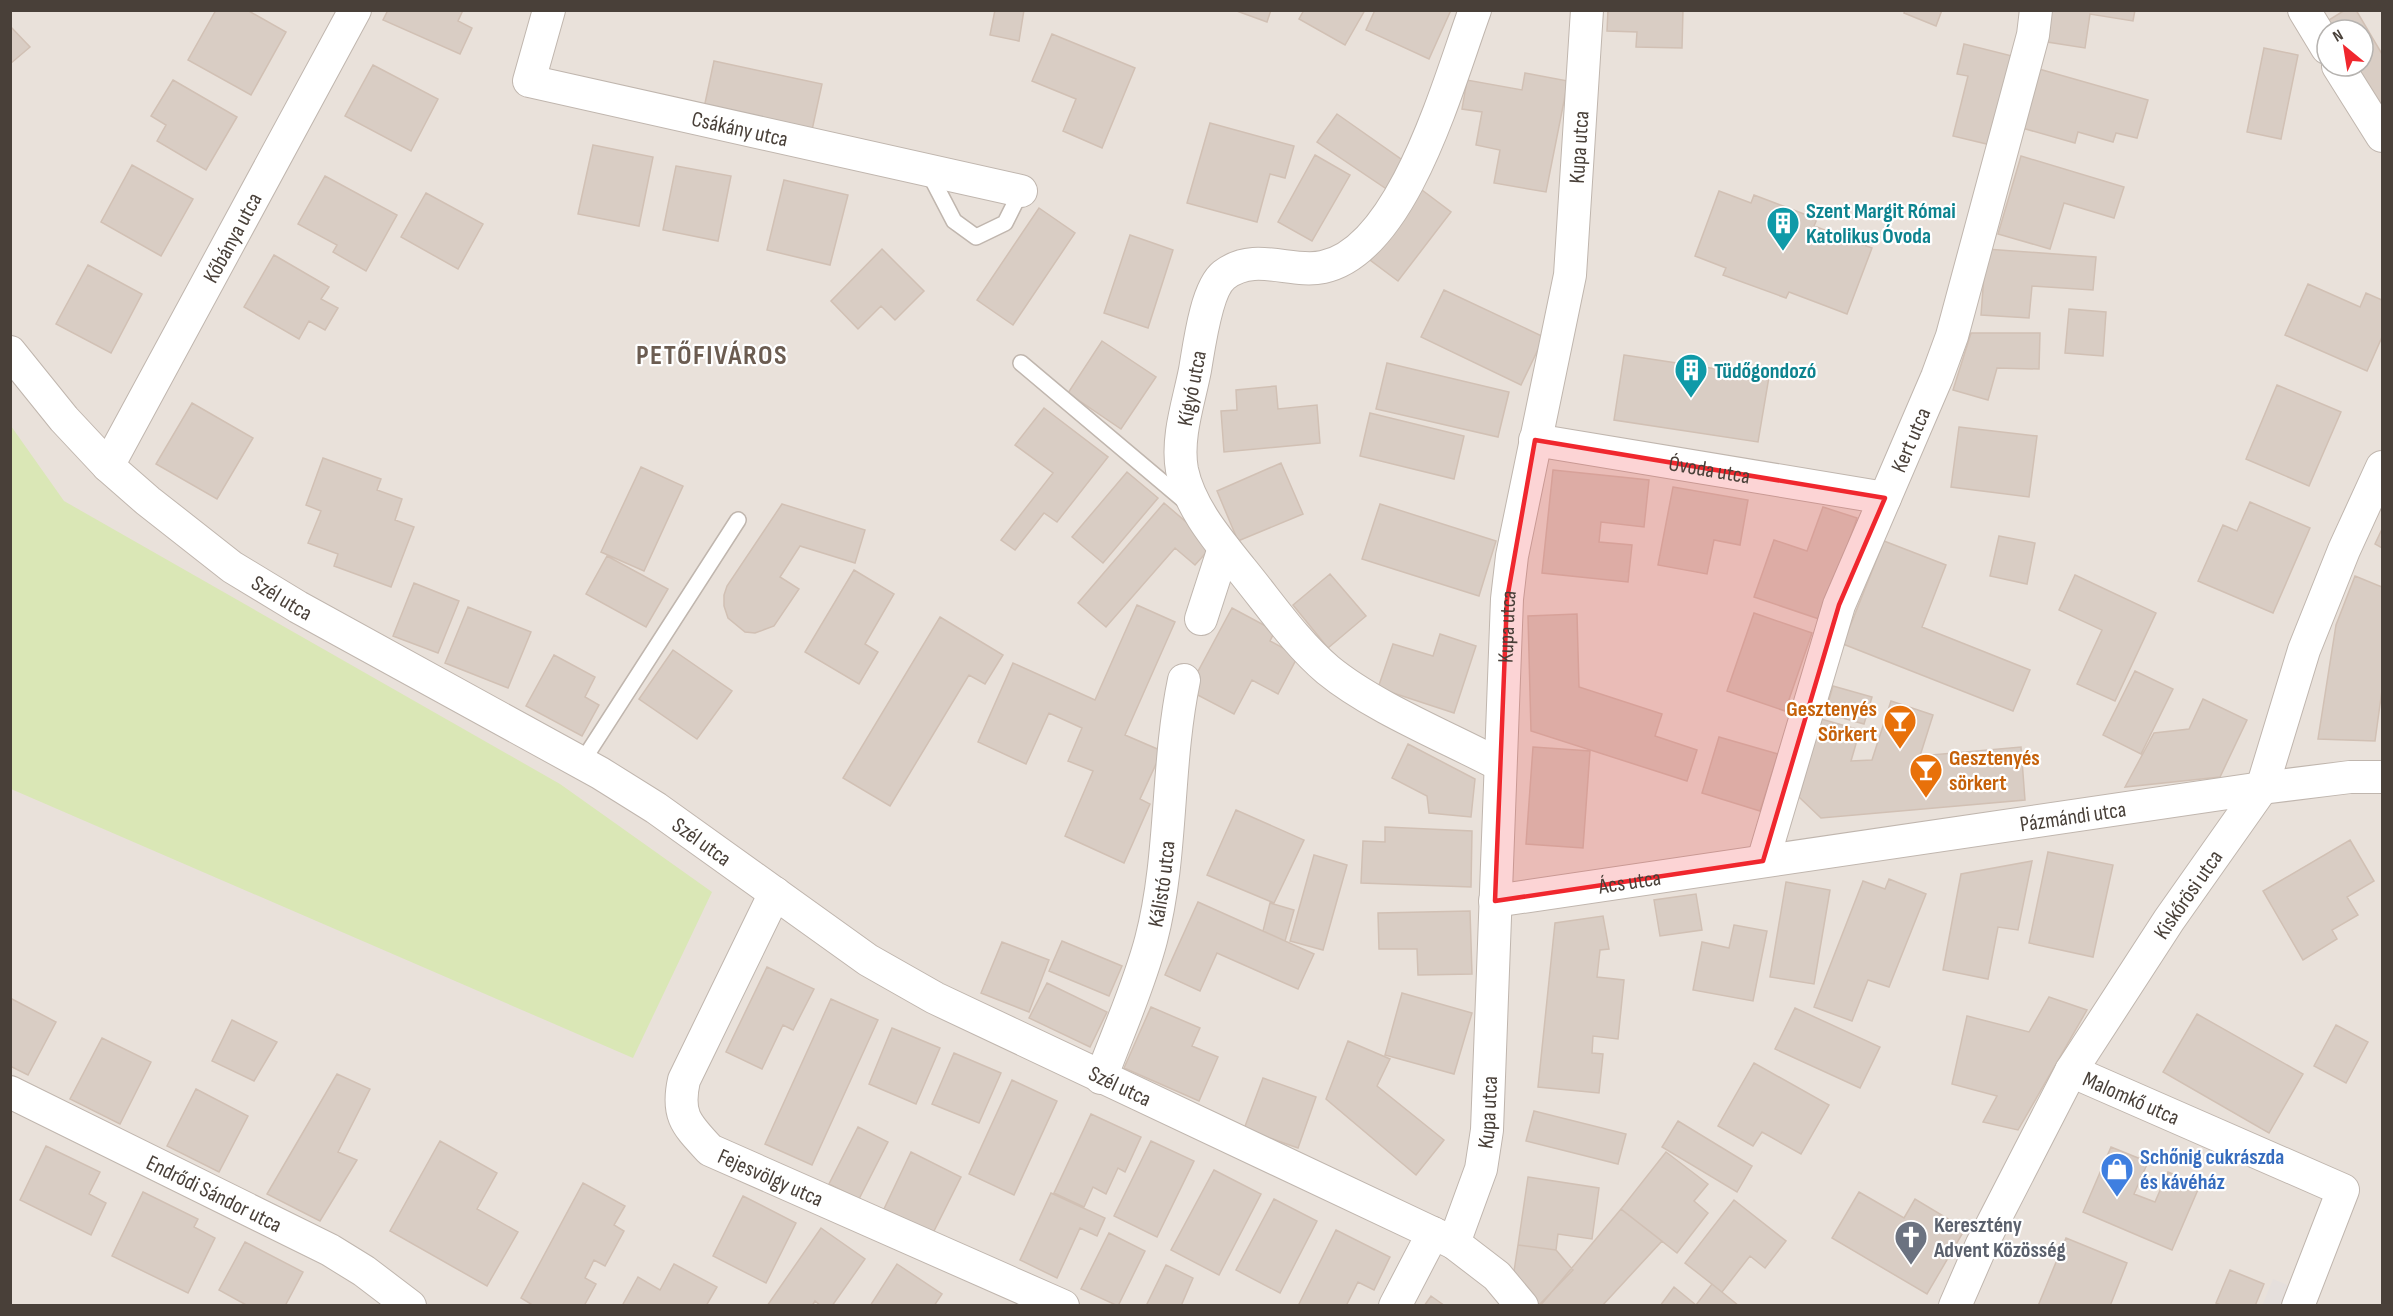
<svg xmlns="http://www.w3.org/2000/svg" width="2393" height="1316" viewBox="0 0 2393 1316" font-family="'Sofia Sans Condensed',sans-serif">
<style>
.residential{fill:#e9e1da;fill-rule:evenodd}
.industrial{fill:#e5dfdc}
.green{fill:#dae7b6}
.building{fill:#d9cdc4;stroke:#d1c0b4;stroke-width:1.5}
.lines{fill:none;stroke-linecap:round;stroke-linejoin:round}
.lane-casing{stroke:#c0b6ae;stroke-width:18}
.street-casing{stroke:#c0b6ae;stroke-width:34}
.lane{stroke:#fff;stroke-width:15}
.street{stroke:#fff;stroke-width:32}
.marked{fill:#f0272e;fill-opacity:0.2;stroke:#f0272e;stroke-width:4.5;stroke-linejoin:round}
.labels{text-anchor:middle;stroke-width:4.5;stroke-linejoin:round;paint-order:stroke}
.street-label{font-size:22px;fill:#494039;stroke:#fff}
.culture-label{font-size:22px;font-weight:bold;fill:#0d838f;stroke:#fff;text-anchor:start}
.food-label{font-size:22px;font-weight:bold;fill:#c56008;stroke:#fff;text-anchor:end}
.shop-label{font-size:22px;font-weight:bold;fill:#366cbe;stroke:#fff;text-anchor:start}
.worship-label{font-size:22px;font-weight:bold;fill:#5b616d;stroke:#fff;text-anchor:start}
.district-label{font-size:28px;font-weight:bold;letter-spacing:1.5px;fill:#6b5c51;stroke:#fff}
</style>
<rect width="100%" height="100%" fill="#f5f0eb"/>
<!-- residential -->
<path class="residential" d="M11 11H2382V1305H11ZM2327 30H2363V66H2327Z"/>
<!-- industrial -->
<path class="industrial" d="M2273 1279 2297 1289 2290 1305 2262 1306Z"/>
<!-- green -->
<path class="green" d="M11 426 64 501 560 784 712 892 633 1058 11 789Z"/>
<!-- building -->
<path class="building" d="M216 10H247L286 32 251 95 188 60Z
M388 10H463L458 21 472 28 460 54 383 20Z
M995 10H1024L1019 41 990 35Z
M1234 10H1271L1267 22Z
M1304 10H1365L1345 45 1299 19Z
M1375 10H1451L1429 59 1366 30Z
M1608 10H1683L1682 48 1636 47 1637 32 1607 31Z
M1905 10H1942L1936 26 1904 13Z
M2045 10H2135L2133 21 2090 14 2085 48 2041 41Z
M2345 10H2356L2382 54V120L2350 66H2363V30H2328L2324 23Z
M10 26 30 47 10 64Z
M1052 34 1135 68 1102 148 1063 131 1076 99 1032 81Z
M1964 44 2016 57 1995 146 1953 136 1968 76 1957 74Z
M2264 48 2298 55 2281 139 2247 132Z
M714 61 822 84 812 130 704 108Z
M373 65 438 99 411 151 345 116Z
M2039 69 2148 100 2137 138 2116 133 2113 142 2078 132 2075 143 2022 128Z
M1525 73 1568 81 1546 192 1494 183 1500 150 1476 145 1482 112 1462 109 1467 80 1522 90Z
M173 80 237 117 206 170 157 141 166 125 151 116Z
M1337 114 1408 164 1388 190 1317 142Z
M1210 123 1294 146 1285 178 1270 174 1257 222 1187 203Z
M593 145 653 157 639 226 578 214Z
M1315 155 1350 175 1312 241 1278 222Z
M2021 156 2124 187 2114 218 2064 203 2050 249 1998 234Z
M132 165 193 199 161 256 101 222Z
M676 166 731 176 718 241 663 230Z
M325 176 397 215 366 271 333 252 337 245 298 224Z
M784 180 848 195 830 265 767 250Z
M1422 190 1451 212 1398 281 1370 260Z
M1719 191 1751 203 1754 195 1817 219 1814 226 1872 248 1847 314 1789 292 1786 298 1723 275 1726 268 1695 256Z
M426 193 483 224 458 269 401 237Z
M1039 208 1075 233 1013 325 977 300Z
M1130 235 1173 250 1148 328 1104 313Z
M882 249 924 291 895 320 881 306 858 329 831 301Z
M1986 249 2096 257 2093 290 2032 286 2029 318 1981 315Z
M274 255 329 287 321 299 338 308 325 330 309 321 299 339 244 307Z
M88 265 142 294 111 353 56 324Z
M2308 284 2360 307 2366 293 2382 300V337L2367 371 2285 335Z
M1444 290 1544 337 1521 385 1421 337Z
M2069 309 2106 312 2103 356 2065 353Z
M1971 333H2040L2039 369 1997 368 1988 400 1953 390Z
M1102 341 1156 377 1121 429 1068 393Z
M1624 355 1769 377 1758 442 1614 420Z
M1387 363 1509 392 1498 437 1376 409Z
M2277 385 2341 412 2309 486 2246 459Z
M1276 386 1278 409 1317 405 1320 443 1224 452 1221 411 1237 410 1236 390Z
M192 403 253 438 217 499 156 464Z
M1044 408 1108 457 1057 522 1044 513 1015 550 1001 540 1053 473 1015 445Z
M1370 413 1464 436 1454 479 1360 456Z
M1959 427 2037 436 2029 497 1951 487Z
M323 458 381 479 377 490 402 499 395 520 414 527 391 587 334 566 338 554 308 543 321 511 306 505Z
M1281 463 1303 514 1238 541 1217 491Z
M641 467 683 486 644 571 601 552Z
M1553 470 1649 480 1644 527 1601 522 1599 542 1632 545 1628 582 1542 573Z
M1127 472 1158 498 1103 563 1072 537Z
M1673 487 1748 500 1740 545 1714 540 1707 574 1658 565Z
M2250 502 2310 528 2273 613 2198 581 2223 525 2237 531Z
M1164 503 1213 545 1195 565 1175 548 1106 627 1078 603Z
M782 504 865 530 855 563 800 546 780 577 799 589 774 626 755 633 745 632 728 618 724 606V595L727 586Z
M1380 504 1496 541 1479 596 1362 559Z
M1823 507 1857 518 1822 620 1754 597 1774 540 1807 551Z
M2382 529V548L2375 544Z
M1999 536 2035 543 2027 584 1990 576Z
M1884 541 1946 565 1922 627 2030 670 2013 711 1843 644Z
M607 556 668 589 646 627 586 594Z
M854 570 894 594 865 644 878 652 859 684 805 652Z
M1330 574 1366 616 1328 648 1293 605Z
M2075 575 2156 613 2115 701 2077 684 2102 630 2059 610Z
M2355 576 2382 587V690L2375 741 2318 739 2336 625Z
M414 583 459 601 438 653 393 636Z
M1137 605 1175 622 1125 735 1162 751 1140 799 1150 804 1124 863 1065 836 1093 771 1068 761 1082 728 1049 713 1026 764 978 742 1013 663 1095 700Z
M468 607 531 632 508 688 445 663Z
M1232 608 1275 631 1270 641 1298 656 1278 694 1252 680 1234 714 1188 690Z
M1754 613 1812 633 1785 711 1727 691Z
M1577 614 1579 687 1662 714 1655 736 1697 750 1687 781 1531 731 1528 616Z
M940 617 1003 655 985 684 969 675 890 806 843 778Z
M1440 634 1476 646 1454 713 1378 688 1393 644 1433 656Z
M673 650 732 691 697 739 639 699Z
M554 655 595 677 585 697 599 705 582 736 526 706Z
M2135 671 2173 689 2141 754 2103 735Z
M1833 686 1872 697 1864 724 1825 713Z
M2203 699 2247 720 2220 777 2125 787 2154 733 2189 729Z
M1891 701 1933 715 1920 756 2021 747 2025 800 1821 818 1799 797 1821 719 1860 730 1851 761 1872 760Z
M1719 737 1778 754 1760 811 1702 793Z
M1408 744 1475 779 1471 817 1429 813 1427 796 1392 778Z
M1533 747 1590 751 1583 848 1526 844Z
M1236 810 1304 840 1274 903 1207 875Z
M1385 827 1472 831 1471 887 1361 883 1363 841 1385 842Z
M2350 840 2374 881 2347 897 2358 915 2332 930 2337 939 2303 960 2263 891Z
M2048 852 2113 865 2093 957 2029 943Z
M1314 855 1347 865 1323 950 1290 941Z
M2032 861 2018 930 1998 927 1988 979 1943 970 1961 874Z
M1889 879 1926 894 1889 987 1868 980 1852 1021 1814 1007 1863 881 1885 889Z
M1786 882 1830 890 1814 984 1770 977Z
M1696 894 1702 930 1660 936 1654 900Z
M1198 902 1314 954 1298 989 1217 953 1200 991 1165 975Z
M1270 903 1294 910 1285 941 1263 931Z
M1470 911 1472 974 1418 975 1417 949H1379L1378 913Z
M1603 916 1609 949 1600 950 1597 977 1624 980 1618 1039 1593 1036 1592 1053 1603 1054 1599 1093 1538 1087 1555 923Z
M1734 925 1767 931 1753 1001 1693 990 1702 942 1729 948Z
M1062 941 1122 966 1109 996 1049 971Z
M1002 942 1049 960 1029 1012 981 993Z
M767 967 814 989 793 1030 783 1025 762 1069 726 1052Z
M1047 983 1107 1012 1090 1047 1029 1018Z
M1402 993 1472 1013 1454 1074 1385 1055Z
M2049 997 2087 1010 2018 1130 1983 1122 1997 1096 1952 1084 1967 1016 2029 1032Z
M10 998 56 1022 28 1075 10 1066Z
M831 999 878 1020 812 1165 765 1144Z
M1151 1007 1200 1028 1192 1046 1218 1057 1199 1101 1124 1068Z
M1795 1008 1880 1047 1860 1088 1775 1049Z
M2197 1014 2303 1074 2269 1133 2163 1072Z
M232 1020 277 1042 254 1081 212 1061Z
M2336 1025 2368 1042 2346 1083 2314 1066Z
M892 1028 940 1048 916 1104 869 1084Z
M102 1038 151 1062 120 1124 70 1099Z
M1348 1041 1390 1059 1377 1086 1444 1140 1416 1175 1326 1099Z
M954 1053 1001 1073 979 1123 932 1104Z
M1754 1063 1829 1105 1801 1154 1762 1132 1753 1146 1718 1126Z
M337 1074 370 1089 338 1152 357 1160 320 1221 267 1194Z
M1263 1078 1316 1097 1298 1148 1244 1129Z
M1012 1080 1057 1101 1014 1195 969 1174Z
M196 1089 248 1116 219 1172 167 1146Z
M1534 1111 1626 1134 1618 1164 1526 1141Z
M1091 1114 1141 1137 1125 1172 1118 1168 1106 1194 1093 1187 1084 1207 1054 1193Z
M1678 1121 1752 1166 1737 1192 1662 1147Z
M858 1127 888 1142 859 1199 829 1184Z
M440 1141 497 1173 477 1209 518 1232 487 1286 390 1231Z
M1151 1141 1194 1161 1157 1237 1114 1216Z
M46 1146 100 1172 89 1194 106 1203 91 1235 20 1200Z
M2111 1147 2148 1162 2134 1194 2155 1202 2168 1172 2200 1185 2172 1250 2083 1212Z
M911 1152 961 1177 933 1233 884 1209Z
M1666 1152 1708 1184 1694 1201 1708 1213 1677 1253 1621 1209Z
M1214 1170 1261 1194 1219 1275 1171 1250Z
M1528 1177 1599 1188 1592 1239 1558 1234 1556 1250 1518 1245Z
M583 1183 625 1206 614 1225 624 1231 605 1266 594 1260 585 1278 596 1284 584 1306H534L521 1298Z
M143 1192 198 1219 194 1227 215 1238 188 1293 112 1256Z
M1859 1192 1904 1218 1915 1199 1965 1229 1927 1294 1832 1238Z
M1051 1193 1105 1218 1097 1236 1080 1228 1057 1278 1020 1260Z
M743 1196 796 1223 766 1283 713 1256Z
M1274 1199 1317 1221 1280 1293 1236 1270Z
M1734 1200 1786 1241 1765 1268 1750 1256 1722 1292 1685 1263Z
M1621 1209 1662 1241 1602 1306H1540Z
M821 1228 865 1259 832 1306H821L815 1301 812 1306H767Z
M1336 1230 1390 1257 1374 1290 1358 1282 1346 1306H1298Z
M1109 1233 1145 1251 1118 1306 1081 1289Z
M2066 1238 2127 1263 2110 1306H2038Z
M245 1242 303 1272 285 1306H248L219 1290Z
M1518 1245 1556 1250 1573 1270 1539 1305 1514 1271Z
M674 1264 717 1287 706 1306H622L638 1277 660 1290Z
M897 1264 942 1294 934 1306H870Z
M1166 1265 1193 1278 1181 1306H1146Z
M2230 1270 2264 1284 2255 1306H2223L2216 1303Z
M1712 1284 1739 1306H1660L1674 1287 1696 1305Z
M1431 1296 1445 1306H1424Z"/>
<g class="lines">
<!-- lane casing -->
<g class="lane-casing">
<path id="lane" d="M929 173 954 221 976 237 1005 223 1021 191
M1021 363 1186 502
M582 762 738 520"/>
</g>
<!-- street casing -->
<g class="street-casing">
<g id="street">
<path id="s1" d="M549 10 529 81 1021 191"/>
<path d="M1475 10C1449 80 1404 250 1323 267 1291 274 1255 251 1224 275 1206 289 1199 347 1195 370 1189 401 1176 438 1182 470 1190 508 1218 540 1241 569 1269 603 1295 642 1328 670 1373 707 1447 737 1500 765"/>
<path d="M2304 10 2327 48"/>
<path d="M2338 66 2382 136"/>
<path id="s2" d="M10 352 64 419 108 466 148 501 232 567 298 607 600 773 656 808 868 960 935 998 1454 1243 1497 1276 1522 1306"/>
<path id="s3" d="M1535 440 1885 498"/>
<path id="s4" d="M108 466 355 10"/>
<path d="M1201 619 1224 548"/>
<path id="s5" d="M1763 861 1839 605 1937 377 1952 336 2033 35 2036 10"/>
<path id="s6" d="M775 893 684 1080C676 1116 687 1125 710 1150L1063 1306"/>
<path id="s7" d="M1495 901 2262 788 2350 777H2382"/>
<path id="s8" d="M2071 1071 2343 1190 2298 1306"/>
<path id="s9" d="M1101 1078C1118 1032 1139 986 1151 940 1173 856 1166 766 1184 680"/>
<path id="s10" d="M10 1092 330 1250 364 1271 410 1306"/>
<path id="s11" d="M1454 1243 1481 1169 1487 1130 1507 599 1512 556 1570 275 1587 10"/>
<path d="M1395 1306 1433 1233"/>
<path id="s12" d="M1955 1306 1982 1244 2071 1071 2169 920 2262 788 2304 650 2344 550 2382 467"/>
</g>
</g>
<!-- lane -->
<use href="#lane" class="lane"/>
<!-- street -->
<use href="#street" class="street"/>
</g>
<!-- marked area -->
<path class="marked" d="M1535 440 1885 498 1839 605 1763 861 1495 901 1507 599Z"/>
<!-- icons -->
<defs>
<g id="building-pin" transform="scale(1.725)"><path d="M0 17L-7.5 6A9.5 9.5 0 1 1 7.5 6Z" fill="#0f9aa8" stroke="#fff"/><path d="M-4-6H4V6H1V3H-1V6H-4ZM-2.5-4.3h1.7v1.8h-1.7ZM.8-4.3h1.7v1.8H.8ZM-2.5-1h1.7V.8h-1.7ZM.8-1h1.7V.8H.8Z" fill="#fff"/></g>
<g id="bar-pin" transform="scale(1.725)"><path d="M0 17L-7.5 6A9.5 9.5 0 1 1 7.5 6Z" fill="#e8710a" stroke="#fff"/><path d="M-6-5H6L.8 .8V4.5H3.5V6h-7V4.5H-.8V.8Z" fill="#fff"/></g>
<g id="shop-pin" transform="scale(1.725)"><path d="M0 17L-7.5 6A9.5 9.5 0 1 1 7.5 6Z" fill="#3f7fe0" stroke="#fff"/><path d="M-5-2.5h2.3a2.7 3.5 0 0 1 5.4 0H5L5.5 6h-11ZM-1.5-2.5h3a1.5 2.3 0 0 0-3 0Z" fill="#fff"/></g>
<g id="church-pin" transform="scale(1.725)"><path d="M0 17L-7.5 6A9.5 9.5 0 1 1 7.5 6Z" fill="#6b7280" stroke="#fff"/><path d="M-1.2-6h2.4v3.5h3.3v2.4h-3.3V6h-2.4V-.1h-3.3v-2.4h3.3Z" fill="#fff"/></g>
</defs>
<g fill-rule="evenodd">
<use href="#building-pin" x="1783" y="223"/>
<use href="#building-pin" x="1691" y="370"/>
<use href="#bar-pin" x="1900" y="721"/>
<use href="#bar-pin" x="1926" y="770"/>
<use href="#shop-pin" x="2117" y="1169"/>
<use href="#church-pin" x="1911" y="1237"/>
</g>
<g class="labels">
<!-- street labels -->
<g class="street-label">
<text dy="8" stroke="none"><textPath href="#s1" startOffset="290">Csákány utca</textPath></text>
<text dy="8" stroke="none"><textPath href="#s11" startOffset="1108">Kupa utca</textPath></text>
<text dy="8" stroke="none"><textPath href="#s4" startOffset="260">Kőbánya utca</textPath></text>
<text transform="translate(1191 388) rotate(-79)" y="8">Kígyó utca</text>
<text dy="8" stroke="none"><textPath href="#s5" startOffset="447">Kert utca</textPath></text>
<text dy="8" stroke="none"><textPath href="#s3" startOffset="177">Óvoda utca</textPath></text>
<text dy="8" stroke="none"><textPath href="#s2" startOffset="369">Szél utca</textPath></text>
<text dy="8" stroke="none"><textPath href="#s11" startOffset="622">Kupa utca</textPath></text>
<text dy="8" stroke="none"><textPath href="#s7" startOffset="584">Pázmándi utca</textPath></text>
<text dy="8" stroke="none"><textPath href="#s2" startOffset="855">Szél utca</textPath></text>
<text dy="8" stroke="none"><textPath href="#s7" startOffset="136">Ács utca</textPath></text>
<text dy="8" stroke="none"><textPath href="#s9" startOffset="204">Kálistó utca</textPath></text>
<text dy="8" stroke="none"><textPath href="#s12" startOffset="474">Kiskőrösi utca</textPath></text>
<text dy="8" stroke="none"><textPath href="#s2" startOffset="1341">Szél utca</textPath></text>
<text dy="8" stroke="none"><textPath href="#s8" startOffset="66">Malomkő utca</textPath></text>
<text dy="8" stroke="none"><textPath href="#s11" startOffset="136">Kupa utca</textPath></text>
<text dy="8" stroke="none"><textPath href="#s6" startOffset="354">Fejesvölgy utca</textPath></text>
<text dy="8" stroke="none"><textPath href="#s10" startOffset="228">Endrődi Sándor utca</textPath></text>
</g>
<!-- culture labels -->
<g class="culture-label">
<text x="1806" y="218">Szent Margit Római<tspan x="1806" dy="25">Katolikus Óvoda</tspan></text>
<text x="1714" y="378">Tüdőgondozó</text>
</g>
<!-- food labels -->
<g class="food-label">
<text x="1877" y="716">Gesztenyés<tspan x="1877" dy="25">Sörkert</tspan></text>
<text x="1949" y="765" text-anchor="start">Gesztenyés<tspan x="1949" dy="25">sörkert</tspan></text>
</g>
<!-- shop labels -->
<g class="shop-label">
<text x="2140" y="1164">Schőnig cukrászda<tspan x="2140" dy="25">és kávéház</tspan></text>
</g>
<!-- worship labels -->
<g class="worship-label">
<text x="1934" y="1232">Keresztény<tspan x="1934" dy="25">Advent Közösség</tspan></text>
</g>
<!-- district labels -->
<g class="district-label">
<text x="712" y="364">PETŐFIVÁROS</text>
</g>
</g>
<!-- border -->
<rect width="2393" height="1316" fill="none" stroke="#494039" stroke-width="24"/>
<!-- north arrow -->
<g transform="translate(2345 48) rotate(330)"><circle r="28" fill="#ffffff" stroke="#b6b3b0" stroke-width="1.5"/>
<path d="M0-4.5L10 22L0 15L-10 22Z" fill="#f0272e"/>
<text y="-9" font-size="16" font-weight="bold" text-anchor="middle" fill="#494039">N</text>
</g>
</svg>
